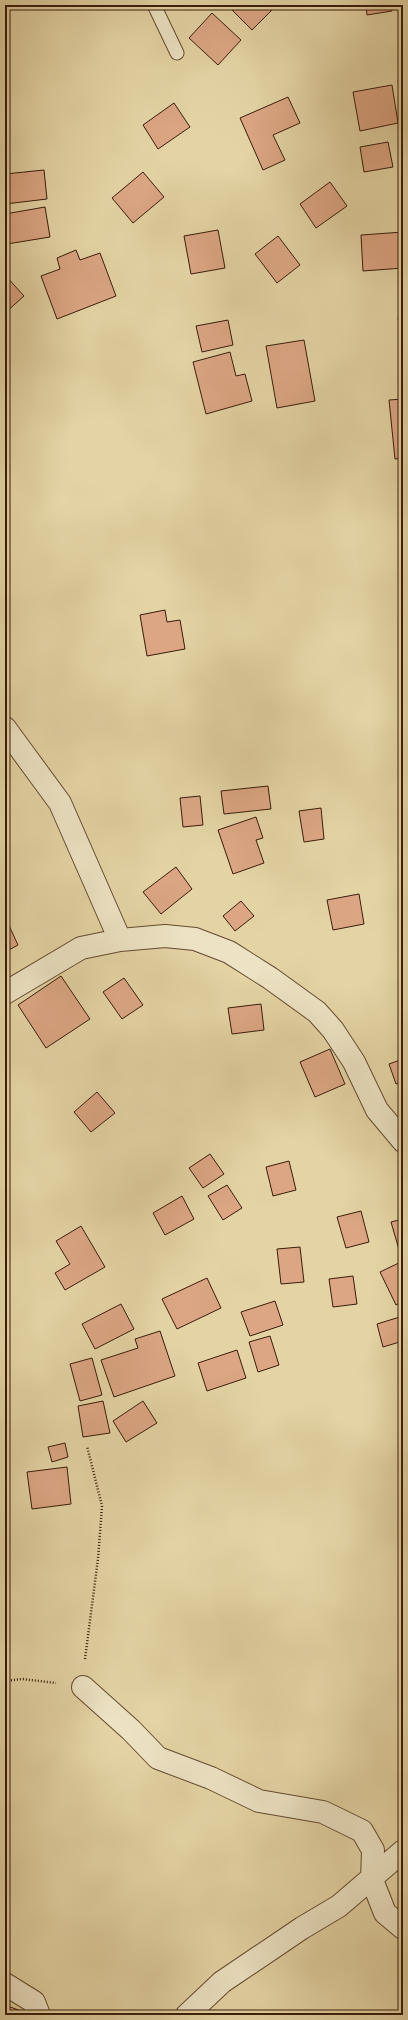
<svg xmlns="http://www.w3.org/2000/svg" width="408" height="2020" viewBox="0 0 408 2020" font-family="'IM FELL English',serif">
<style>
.building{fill:#dca684;stroke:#391d09}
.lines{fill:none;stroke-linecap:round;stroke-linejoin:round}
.lane-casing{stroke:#644b30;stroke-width:15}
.street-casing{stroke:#644b30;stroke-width:24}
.path{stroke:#391d09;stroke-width:2.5;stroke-dasharray:1 2;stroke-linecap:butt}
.lane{stroke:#ede3c4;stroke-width:13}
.street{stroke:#ede3c4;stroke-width:22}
</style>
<rect width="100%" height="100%" fill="#e4d4a5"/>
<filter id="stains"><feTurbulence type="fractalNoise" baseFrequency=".005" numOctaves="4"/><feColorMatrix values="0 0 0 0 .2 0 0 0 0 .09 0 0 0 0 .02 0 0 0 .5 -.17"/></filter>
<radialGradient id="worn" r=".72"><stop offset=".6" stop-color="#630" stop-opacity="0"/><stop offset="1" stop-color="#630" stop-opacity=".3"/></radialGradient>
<!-- building -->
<path class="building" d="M227 5H277L252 30Z
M366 5H392V11L367 15Z
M212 13 241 40 218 65 189 38Z
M403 79V104L398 80Z
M392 85 398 123 360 131 353 92Z
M288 97 300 123 273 135 285 160 263 170 240 118Z
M174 103 190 127 158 149 143 125Z
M388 142 393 167 364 172 360 147Z
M44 170 47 199 5 204V174Z
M143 172 164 197 133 223 112 198Z
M330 182 347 206 316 228 300 204Z
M45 207 50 237 7 244 5 214Z
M218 230 225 268 191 274 184 236Z
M403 232V268L363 271 361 235Z
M278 236 300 265 277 283 255 254Z
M76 250 80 260 100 253 116 296 57 319 41 276 60 269 57 258Z
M5 275 24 296 5 313Z
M403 317V339L398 318Z
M228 320 233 345 202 352 196 326Z
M304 340 315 401 277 408 266 346Z
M230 352 236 376 245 374 252 401 206 414 193 362Z
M403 399V458L395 459 389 400Z
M165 610 167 622 180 620 185 649 147 656 140 615Z
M268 786 271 809 224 814 221 791Z
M200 796 203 825 183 827 180 798Z
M321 808 324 839 304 842 299 811Z
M256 817 263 838 256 840 264 863 233 874 218 830Z
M176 867 192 889 161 914 143 892Z
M359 894 364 924 333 930 327 900Z
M241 901 254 916 235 931 223 916Z
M5 917 18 945 5 952Z
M61 976 90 1019 46 1048 18 1005Z
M124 978 143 1005 122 1019 103 992Z
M261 1004 264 1030 232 1034 228 1008Z
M330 1049 345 1084 315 1097 300 1062Z
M403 1059V1081L396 1084 389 1064Z
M97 1092 115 1113 91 1132 74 1112Z
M210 1154 224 1174 203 1188 189 1168Z
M289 1161 296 1190 273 1196 266 1167Z
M227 1185 242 1208 223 1220 208 1196Z
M182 1196 194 1219 165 1235 153 1213Z
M361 1211 369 1242 346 1248 337 1217Z
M403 1219V1252L400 1253 391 1222Z
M81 1226 105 1267 65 1290 55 1273 70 1264 56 1241Z
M300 1247 304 1282 281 1284 277 1249Z
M403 1261V1301L396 1305 380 1272Z
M353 1276 357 1304 333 1307 329 1279Z
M207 1278 221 1308 177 1329 162 1299Z
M275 1301 283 1325 250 1336 241 1312Z
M121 1304 134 1329 95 1349 82 1324Z
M403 1316V1341L383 1347 377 1324Z
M160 1331 175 1376 114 1397 101 1360 138 1348 135 1339Z
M270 1336 279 1365 258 1372 249 1342Z
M237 1350 246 1378 207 1391 198 1363Z
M92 1358 102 1395 80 1401 70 1364Z
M103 1401 110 1433 83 1437 78 1406Z
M143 1401 157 1423 126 1442 113 1421Z
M65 1443 68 1457 52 1462 48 1447Z
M67 1467 71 1504 32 1509 27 1472Z
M5 2005 24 2012 23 2015H5Z"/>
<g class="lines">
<!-- lane casing -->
<g class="lane-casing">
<path id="lane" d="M154 5 177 53"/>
</g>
<!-- street casing -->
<g class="street-casing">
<path id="street" d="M5 728 60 803 120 940
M5 993 81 948 120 940 165 936 195 939 229 952 270 978 317 1012 333 1030 354 1062 377 1110 403 1141
M83 1687 131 1730 158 1758 211 1778 259 1801 323 1812 362 1831 373 1850 372 1880 385 1913 403 1928
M5 1984 34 2002 39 2015
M187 2015 222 1982 302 1928 339 1906 403 1851"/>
</g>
<!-- path -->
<path class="path" d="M85 1659 98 1559 102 1506 87 1446
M5 1681 22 1679 56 1683"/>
<!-- lane -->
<use href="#lane" class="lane"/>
<!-- street -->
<use href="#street" class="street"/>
</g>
<!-- margin -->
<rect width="408" height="2020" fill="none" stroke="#e4d4a5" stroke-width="20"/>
<rect x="6" y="6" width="396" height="2008" fill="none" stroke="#391d09" stroke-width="2"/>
<rect x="10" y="10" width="388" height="2000" fill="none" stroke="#391d09"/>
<rect width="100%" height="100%" filter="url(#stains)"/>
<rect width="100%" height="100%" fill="url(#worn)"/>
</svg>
